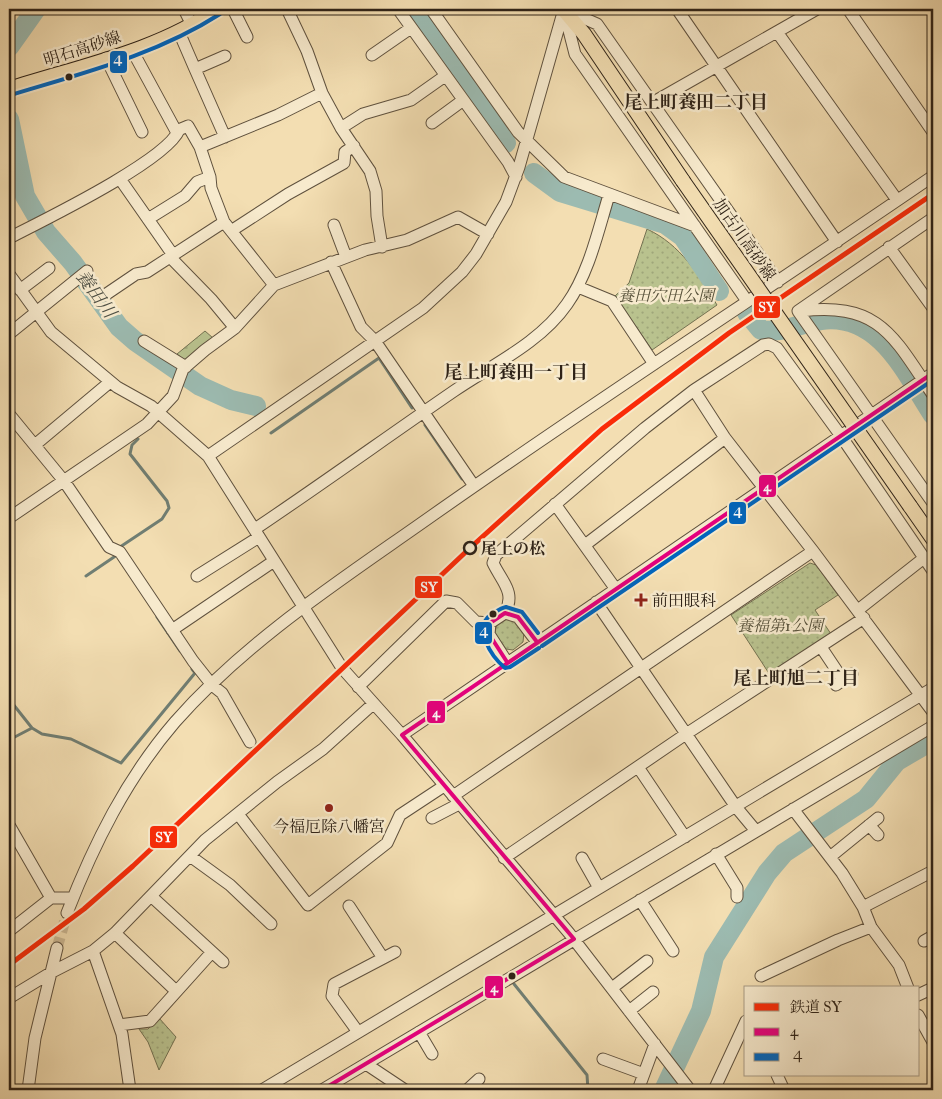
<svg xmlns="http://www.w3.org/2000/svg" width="942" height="1099" viewBox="0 0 942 1099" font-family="'IM FELL Double Pica','Noto Serif JP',serif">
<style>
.grass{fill:url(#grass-dots);stroke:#747252}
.cemetery{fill:url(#cemetery-stones);stroke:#747252}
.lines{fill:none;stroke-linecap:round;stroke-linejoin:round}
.stream{stroke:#707e73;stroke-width:3}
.river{stroke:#9cbbb1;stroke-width:20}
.minor-tunnel{stroke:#ccb893;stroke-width:11;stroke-dasharray:11 5.5;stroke-linecap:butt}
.minor-casing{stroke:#5f513e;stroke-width:13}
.major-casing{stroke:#2e2217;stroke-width:16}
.minor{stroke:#f7eacd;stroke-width:11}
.major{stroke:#f3deb2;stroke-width:14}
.major-bridge-casing{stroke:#2e2217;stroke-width:16;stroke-linecap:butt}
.major-bridge{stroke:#f3deb2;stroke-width:14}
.bus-1-casing{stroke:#f7eacd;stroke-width:8}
.bus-2-casing{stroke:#f7eacd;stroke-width:8}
.bus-1{stroke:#e5007d;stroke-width:4}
.bus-2{stroke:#0065bd;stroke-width:4}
.rail-1-casing{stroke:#f7eacd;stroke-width:9}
.rail-1{stroke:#fa2b08;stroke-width:5}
.bus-dot{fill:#2e2217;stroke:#f7eacd;stroke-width:2}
.stop-dot{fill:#f7eacd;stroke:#2e2217;stroke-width:2.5}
.poi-dot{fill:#8f2418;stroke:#f7eacd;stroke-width:2}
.labels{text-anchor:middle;stroke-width:5;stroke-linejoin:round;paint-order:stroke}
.street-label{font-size:16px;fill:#2e2217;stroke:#f7eacd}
.park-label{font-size:16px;font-style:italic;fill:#58523b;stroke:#f7eacd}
.stop-label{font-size:16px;font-weight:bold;fill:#2e2217;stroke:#f7eacd;text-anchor:start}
.poi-label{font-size:16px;fill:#2e2217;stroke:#f7eacd;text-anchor:start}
.neighbourhood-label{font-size:18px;font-weight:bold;fill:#2e2217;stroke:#f7eacd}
.water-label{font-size:18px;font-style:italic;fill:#4f5045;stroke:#f7eacd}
.line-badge{stroke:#f7eacd;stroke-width:2}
.badge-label{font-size:14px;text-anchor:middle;font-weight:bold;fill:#fff}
</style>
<defs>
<pattern id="grass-dots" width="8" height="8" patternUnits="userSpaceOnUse" patternTransform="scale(1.25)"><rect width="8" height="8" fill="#b9c28e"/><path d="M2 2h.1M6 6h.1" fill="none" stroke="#9fa67a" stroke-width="1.8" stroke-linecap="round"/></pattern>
<pattern id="cemetery-stones" width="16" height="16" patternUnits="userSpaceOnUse" patternTransform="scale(1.25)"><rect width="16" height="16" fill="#b9c28e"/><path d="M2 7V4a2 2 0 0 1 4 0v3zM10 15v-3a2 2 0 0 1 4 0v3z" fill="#9fa67a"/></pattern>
</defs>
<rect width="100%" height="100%" fill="#f3deb2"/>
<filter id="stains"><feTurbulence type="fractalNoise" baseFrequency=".004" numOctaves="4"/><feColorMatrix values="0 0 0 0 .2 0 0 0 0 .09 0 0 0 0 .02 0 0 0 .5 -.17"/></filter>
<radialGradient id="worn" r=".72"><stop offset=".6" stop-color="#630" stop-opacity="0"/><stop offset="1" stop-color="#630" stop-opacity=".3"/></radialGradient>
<!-- grass -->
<path class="grass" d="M647 229C681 245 698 274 717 305L652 350 615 296 629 283Z
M810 563 816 565 838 595 815 610 831 634 770 675 731 615Z
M506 618H512L524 632 523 642 513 650 506 649 495 633 497 623Z
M159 1018 176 1037 159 1070 148 1042 139 1029H148Z"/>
<!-- cemetery -->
<path class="cemetery" d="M205 331 213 338 187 362 177 354Z"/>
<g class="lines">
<!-- stream -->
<path class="stream" d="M425 425 462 479
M271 433 379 358 412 408
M120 547 162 519 169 508 167 501 130 454 132 445 138 439
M86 576 117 555 118 557
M157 617 180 651
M9 699 32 728 42 734 71 739 121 763 195 673 192 669
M9 740 32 728
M514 984 587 1075 588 1090
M371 1090 377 1085"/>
<!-- river -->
<path class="river" d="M414 9 506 143
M9 47 36 9
M9 119 25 196 46 232 73 263 119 327 135 341 200 386 231 400 256 406
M534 173 560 192 665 224 683 237 719 291
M747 313 761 330C781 334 801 323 821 320 880 312 906 374 933 415
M664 1090 701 1011 714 957 767 873 784 853 866 799 897 761 933 740"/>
<!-- minor-tunnel -->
<path class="minor-tunnel" d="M57 948 67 913"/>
<!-- minor casing -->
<g class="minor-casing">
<path id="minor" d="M184 9 192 25
M233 9 247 37
M287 9 307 51 322 93 341 128 370 171 376 191 377 216 382 247
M398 9 508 162 516 177
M431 9 518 132 564 177 695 226
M677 9 837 242
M848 9 933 132
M565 10 597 24 778 282
M564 11 575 54 747 301
M179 32 195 69 225 56
M777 32 897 200
M132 50 176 131 188 126 200 147 210 177 211 188 224 222 274 285
M372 55 411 28
M106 58 142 132
M195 69 225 137
M652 103 817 9
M432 123 462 101
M341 128 363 114 411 100 445 76
M200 147 278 115 322 93
M120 179 173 255
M933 218 798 311 933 503
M148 219 185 196 197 182 210 177
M334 225 346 257
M231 231 288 194 344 163 345 152 354 146
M9 238C42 221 166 161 179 130
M889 247 933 308
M170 257 211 299 235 328
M331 262 361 327 375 341 474 486
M9 274 51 332 117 387 151 406 208 456 342 668 402 735 569 933 690 1090
M578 287 612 301 654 364
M20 290 49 268
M105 295 136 274 147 272 224 222
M801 311C880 302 893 336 933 395
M9 334 87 271
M144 341 186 367
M694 390 725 438 813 551 933 712
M9 414 64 481 109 547 120 552 193 661 212 685 222 693 250 742
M36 444 110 382
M208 456 423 308 462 272 476 254 506 202 519 167 564 9
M555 504 615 588
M9 518 147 424 173 396 183 369 205 350 235 328 274 285 365 250 407 240 458 217 488 234
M255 529C322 484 387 437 454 391 492 365 540 343 567 304 589 273 598 231 609 195
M585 545 725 438
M197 576 259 537
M596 602 736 807 756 831
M858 610 924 558
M505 613C516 592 502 582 493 563L496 555 645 428 694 390 763 345 769 344 777 348 841 436 933 571
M172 630 274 561
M821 647 843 680
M507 662 489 634 490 623 505 613 518 617 537 642
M836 685 852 674
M358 687 446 601 457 603 476 622 490 623
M402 735 933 373
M638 767 685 837
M453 796 813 551
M793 809 842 873 863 907 871 927 899 965 908 988
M238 814 308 905 387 843 400 815 444 786
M432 818 459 804
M9 825 51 898
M869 825 878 835
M716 854 737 888V897
M190 856 230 885 271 924
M830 857 878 818
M504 858 686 734 864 618
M582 858 599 888
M151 896 223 962
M640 900 673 951
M349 906 383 958
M863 907 933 871
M67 913C94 844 126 779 175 722 248 639 344 578 433 515 598 399 767 290 933 176
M9 931 51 898H73
M115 933 176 991
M924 941 933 936
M93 951 122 1034 130 1090
M761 976 838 940 871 927
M612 988 647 961
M918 995 933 988
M9 998 52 972 93 951 115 933 205 840 277 782 323 749 373 704
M629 1011 653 992
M918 1015 933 1042
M119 1025 150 1021 212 952
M358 1032 332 996 334 984 395 952
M419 1032 432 1054
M603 1059 644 1074
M366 1064 405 1090
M777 1075 784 1090
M28 1090 35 1038 57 948
M262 1090 933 688
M322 1090 933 726
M467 1090 479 1079
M638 1090 655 1044
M714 1090 746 1021"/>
</g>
<!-- major casing -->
<g class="major-casing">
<path id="major" d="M563 9 584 34 683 181
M9 89C77 67 158 51 217 9
M910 506 933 539"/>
</g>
<!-- minor -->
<use href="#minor" class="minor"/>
<!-- major -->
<use href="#major" class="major"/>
<!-- major-bridge casing -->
<g class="major-bridge-casing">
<path id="major-bridge" d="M683 181 910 506"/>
</g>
<!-- major-bridge -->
<use href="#major-bridge" class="major-bridge"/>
<!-- bus-1 casing -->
<g class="bus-1-casing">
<path id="bus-1" d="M507 662 489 634 490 623 505 613 518 617 537 642
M322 1090 574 939 402 735 933 373"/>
</g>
<!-- bus-2 casing -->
<g class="bus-2-casing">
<path id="bus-2" d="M11 95C83 73 156 55 220 14
M538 633 522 612 506 607C501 608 497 611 492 614 472 627 491 656 505 668L510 667 539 648
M542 646 933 380"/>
</g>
<!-- bus-1 -->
<use href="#bus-1" class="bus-1"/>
<!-- bus-2 -->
<use href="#bus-2" class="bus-2"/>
<!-- rail-1 casing -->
<g class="rail-1-casing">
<path id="rail-1" d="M9 965 84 909 133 866 470 548 602 429 729 333 933 194"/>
</g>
<!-- rail-1 -->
<use href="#rail-1" class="rail-1"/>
</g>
<!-- markers -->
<g class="bus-dot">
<circle cx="69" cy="77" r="4.5"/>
<circle cx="493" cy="614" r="4.5"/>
<circle cx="512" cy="976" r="4.5"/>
</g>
<circle class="stop-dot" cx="470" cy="548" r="6"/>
<g class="poi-dot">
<path d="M638.5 592.5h5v5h5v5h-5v5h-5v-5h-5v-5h5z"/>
<circle cx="329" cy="808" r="5"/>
</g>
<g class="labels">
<!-- street labels -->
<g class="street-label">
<text transform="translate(82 48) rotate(-18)" y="6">明石高砂線</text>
<text transform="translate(745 239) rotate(55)" y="6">加古川高砂線</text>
</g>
<!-- park labels -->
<g class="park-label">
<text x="666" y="301">養田穴田公園</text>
<text x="780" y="631">養福第1公園</text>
</g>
<!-- stop labels -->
<g class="stop-label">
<text x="481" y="554">尾上の松</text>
</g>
<!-- poi labels -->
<g class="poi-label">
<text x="652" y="606">前田眼科</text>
<text x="329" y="832" text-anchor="middle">今福厄除八幡宮</text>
</g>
<!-- neighbourhood labels -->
<g class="neighbourhood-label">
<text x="696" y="108">尾上町養田二丁目</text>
<text x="516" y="378">尾上町養田一丁目</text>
<text x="796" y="684">尾上町旭二丁目</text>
</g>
<!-- water labels -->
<g class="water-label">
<text transform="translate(96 294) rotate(54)" y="6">養田川</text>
</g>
</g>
<g class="line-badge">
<rect x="109" y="50" width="19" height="24" rx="5" fill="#0065bd"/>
<rect x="753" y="295" width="28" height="24" rx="5" fill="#fa2b08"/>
<rect x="758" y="474" width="19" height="24" rx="5" fill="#e5007d"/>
<rect x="728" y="501" width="19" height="24" rx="5" fill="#0065bd"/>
<rect x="414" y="575" width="29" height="24" rx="5" fill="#fa2b08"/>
<rect x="474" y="621" width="19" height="24" rx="5" fill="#0065bd"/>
<rect x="426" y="700" width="20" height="24" rx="5" fill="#e5007d"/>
<rect x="149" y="825" width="29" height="24" rx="5" fill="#fa2b08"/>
<rect x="484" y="975" width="20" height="24" rx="5" fill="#e5007d"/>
</g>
<g class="badge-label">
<text x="118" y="66">４</text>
<text x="767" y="312">SY</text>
<text x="767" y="491">4</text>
<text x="738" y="518">４</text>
<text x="429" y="592">SY</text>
<text x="484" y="638">４</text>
<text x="436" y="717">4</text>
<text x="164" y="842">SY</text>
<text x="494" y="992">4</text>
</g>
<!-- margin -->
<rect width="942" height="1099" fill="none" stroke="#f3deb2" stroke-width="30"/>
<rect x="10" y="10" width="922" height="1079" fill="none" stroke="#2e2217" stroke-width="2.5"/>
<rect x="15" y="15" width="912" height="1069" fill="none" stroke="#2e2217"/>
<!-- legend -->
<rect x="744" y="986" width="175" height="90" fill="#f7eacd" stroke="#a79a84"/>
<rect x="754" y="1003" width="25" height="8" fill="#fa2b08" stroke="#a79a84"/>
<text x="790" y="1012" font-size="15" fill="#2e2217">鉄道 SY</text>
<rect x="754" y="1028" width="25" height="8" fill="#e5007d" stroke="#a79a84"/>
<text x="790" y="1036" font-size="15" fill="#2e2217">4</text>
<rect x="754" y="1053" width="25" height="8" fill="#0065bd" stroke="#a79a84"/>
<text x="790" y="1062" font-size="15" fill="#2e2217">４</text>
<rect width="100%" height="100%" filter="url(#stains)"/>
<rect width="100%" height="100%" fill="url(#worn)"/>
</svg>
